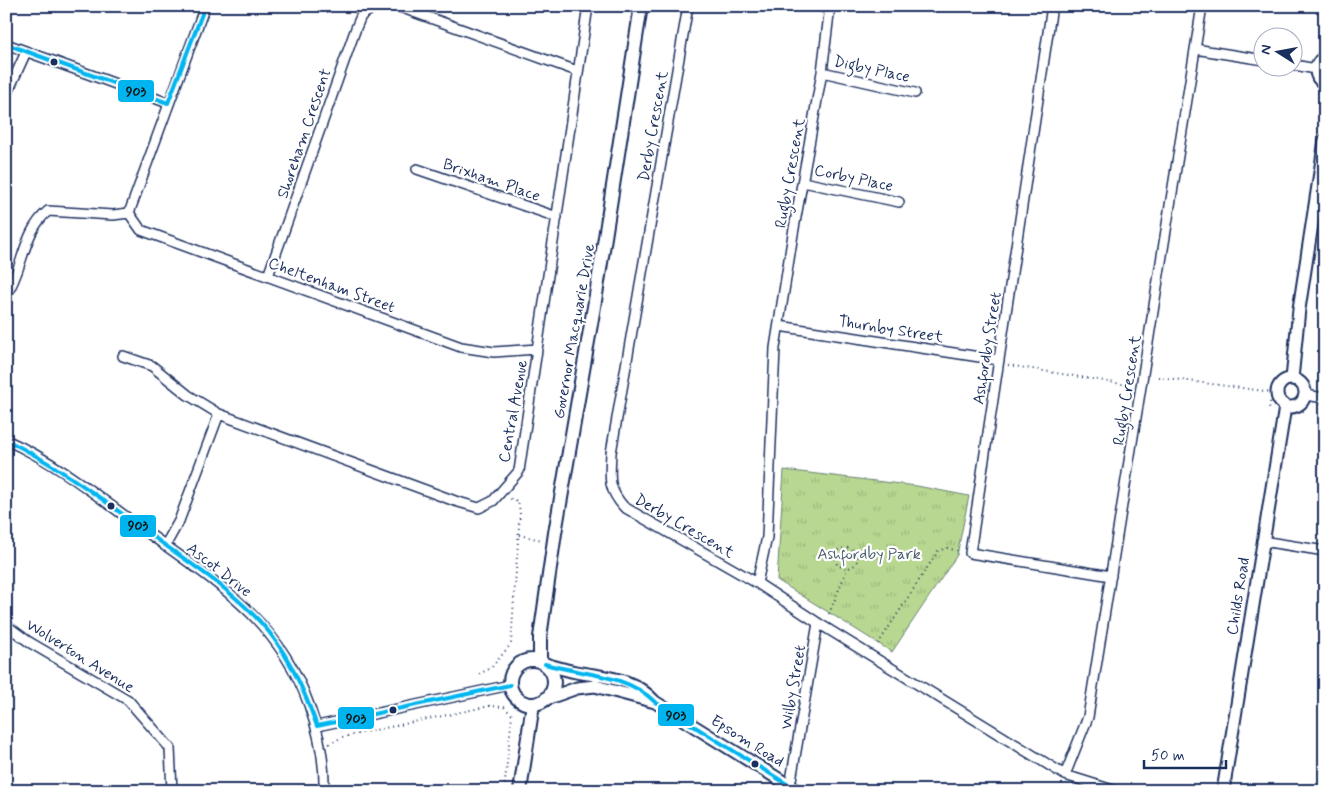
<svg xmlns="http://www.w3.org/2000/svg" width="1331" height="797" viewBox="0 0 1331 797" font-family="Mynerve,sans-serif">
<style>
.park{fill:url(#park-tufts);stroke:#6a8377}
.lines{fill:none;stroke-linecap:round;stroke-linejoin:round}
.minor-casing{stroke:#1b2f5e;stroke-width:12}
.tertiary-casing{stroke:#1b2f5e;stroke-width:15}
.secondary-casing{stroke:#1b2f5e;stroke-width:16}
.path{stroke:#1b2f5e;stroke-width:2;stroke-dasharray:1 4;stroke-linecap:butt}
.minor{stroke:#fff;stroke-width:9}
.tertiary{stroke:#fff;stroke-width:11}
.secondary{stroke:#fff;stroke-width:12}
.bus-1-casing{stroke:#fff;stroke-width:8}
.bus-1{stroke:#00b5ef;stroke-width:4}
.bus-dot{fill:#1b2f5e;stroke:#fff;stroke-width:2}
.labels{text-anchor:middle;stroke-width:4.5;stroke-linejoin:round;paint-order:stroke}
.street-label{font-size:16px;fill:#1b2f5e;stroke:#fff}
.park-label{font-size:16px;fill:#4a616d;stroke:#fff}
.line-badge{stroke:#fff;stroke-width:2}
.pale-badge-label{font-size:14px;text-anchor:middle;font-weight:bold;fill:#111}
</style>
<defs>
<pattern id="park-tufts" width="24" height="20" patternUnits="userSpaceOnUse" patternTransform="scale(1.25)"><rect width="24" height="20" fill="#b8d790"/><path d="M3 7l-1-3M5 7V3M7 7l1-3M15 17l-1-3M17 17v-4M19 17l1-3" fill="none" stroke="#9eb97f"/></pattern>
</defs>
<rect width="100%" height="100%" fill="#fff"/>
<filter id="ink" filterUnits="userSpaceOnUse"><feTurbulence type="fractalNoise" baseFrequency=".02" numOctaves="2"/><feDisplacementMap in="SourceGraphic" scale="10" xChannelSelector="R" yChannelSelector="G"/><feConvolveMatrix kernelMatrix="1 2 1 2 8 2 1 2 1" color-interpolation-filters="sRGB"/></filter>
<g filter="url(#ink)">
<!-- park -->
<path class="park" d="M784 470 917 486 969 496 957 555 892 652 777 580Z"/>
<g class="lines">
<!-- minor casing -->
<g class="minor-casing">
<path id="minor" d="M397 6 577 71
M688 6 611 453C610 477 607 488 624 507L757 583 818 623 1065 775 1116 791
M819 6 829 9
M1052 6 970 553 1111 576
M6 44 168 103
M1195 49 1264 60
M1294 65 1316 69
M822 72 915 93
M6 96 26 52
M417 169 557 217
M803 182 899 202
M129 213 141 230 461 347 494 352 537 349
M129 213 205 6
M268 276 356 28 361 16 375 6
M6 295C24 268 22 233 48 211L113 215 129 213
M779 326 999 360
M123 356 152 366 188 395 219 414 455 501 479 508 493 501 519 471 588 6
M1305 395 1325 398
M6 440C54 461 95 494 137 525 209 578 278 616 309 705 319 733 325 761 324 791
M1262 541 1325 551
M165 546 179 521 219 414
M757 583 767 537 775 348 793 234 822 72 830 6
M6 625 29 642 128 700 170 748 172 791
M317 726 510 685
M1065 775 1088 717 1202 6
M790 786 818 623"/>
</g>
<!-- tertiary casing -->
<g class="tertiary-casing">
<path id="tertiary" d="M1325 57C1313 64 1313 77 1325 84
M1277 393a14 14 0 1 1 28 0a14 14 0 1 1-28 0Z
M1292 379 1299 309 1325 140
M545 664C556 667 566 670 576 672 608 678 631 676 655 702L798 791
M546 699 577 688 595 686 655 702
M1223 791 1285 407"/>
</g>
<!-- secondary casing -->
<g class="secondary-casing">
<path id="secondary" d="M510 682a22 22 0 1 1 44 0a22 22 0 1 1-44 0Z
M540 661V637L555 533 596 295 641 6
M520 791 533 704"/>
</g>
<!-- path -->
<path class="path" d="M1008 365 1128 385
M1158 377 1272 392 1269 409
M1298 413 1307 410
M519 535 542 540
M829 614 847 569 837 565 835 554 839 549 848 548 856 551 858 559 855 565 847 569
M878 644 938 551 947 548 959 551
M479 674 491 668 511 644 520 512 518 501 508 498
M329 744 342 737 490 706 504 707 512 715 504 791"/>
<!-- minor -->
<use href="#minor" class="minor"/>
<!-- tertiary -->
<use href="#tertiary" class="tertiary"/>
<!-- secondary -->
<use href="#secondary" class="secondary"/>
<!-- bus-1 casing -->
<g class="bus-1-casing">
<path id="bus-1" d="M6 44 168 103 205 6
M6 440C60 466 107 503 155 538 195 567 237 593 269 632 291 660 305 693 317 726L510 685
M545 664C583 675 625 673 655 702L798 791"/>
</g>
<!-- bus-1 -->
<use href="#bus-1" class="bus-1"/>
</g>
</g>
<!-- markers -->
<g class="bus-dot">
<circle cx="54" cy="62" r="4.5"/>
<circle cx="111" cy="506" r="4.5"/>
<circle cx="393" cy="710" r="4.5"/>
<circle cx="755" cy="764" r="4.5"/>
</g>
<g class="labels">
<!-- street labels -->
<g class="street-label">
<text transform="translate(872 68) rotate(12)" y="6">Digby Place</text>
<text transform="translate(652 126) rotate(-80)" y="6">Derby Crescent</text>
<text transform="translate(303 133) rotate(-71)" y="6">Shoreham Crescent</text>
<text transform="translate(789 173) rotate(-80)" y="6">Rugby Crescent</text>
<text transform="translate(854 177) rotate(12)" y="6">Corby Place</text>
<text transform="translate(492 179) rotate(19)" y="6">Brixham Place</text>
<text transform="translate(332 284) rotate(20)" y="6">Cheltenham Street</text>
<text transform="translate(891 328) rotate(9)" y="6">Thurnby Street</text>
<text transform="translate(573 331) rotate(-80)" y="6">Governor Macquarie Drive</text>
<text transform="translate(986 348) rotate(-81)" y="6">Ashfordby Street</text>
<text transform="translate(1126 390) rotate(-81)" y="6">Rugby Crescent</text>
<text transform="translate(512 411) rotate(-80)" y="6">Central Avenue</text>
<text transform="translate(685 525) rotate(30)" y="6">Derby Crescent</text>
<text transform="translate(220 569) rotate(38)" y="6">Ascot Drive</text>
<text transform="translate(1237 596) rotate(-81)" y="6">Childs Road</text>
<text transform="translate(81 655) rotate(32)" y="6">Wolverton Avenue</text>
<text transform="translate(792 687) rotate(-80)" y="6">Wilby Street</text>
<text transform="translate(748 740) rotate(32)" y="6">Epsom Road</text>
</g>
<!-- park labels -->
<g class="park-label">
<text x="869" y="559">Ashfordby Park</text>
</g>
</g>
<g class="line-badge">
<rect x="117" y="79" width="38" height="24" rx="5" fill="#00b5ef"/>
<rect x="119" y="514" width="38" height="24" rx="5" fill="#00b5ef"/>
<rect x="657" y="703" width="38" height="24" rx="5" fill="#00b5ef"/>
<rect x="337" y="706" width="38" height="24" rx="5" fill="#00b5ef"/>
</g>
<g class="pale-badge-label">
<text x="136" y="96">903</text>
<text x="138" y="530">903</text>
<text x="676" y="720">903</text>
<text x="356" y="723">903</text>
</g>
<!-- margin -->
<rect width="1331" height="797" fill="none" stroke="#fff" stroke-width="25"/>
<rect x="12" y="12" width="1306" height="772" fill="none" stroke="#1b2f5e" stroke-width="2" filter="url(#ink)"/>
<!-- north arrow -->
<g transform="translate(1278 52) rotate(281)"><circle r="24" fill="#ffffff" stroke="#a4acbf"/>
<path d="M0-4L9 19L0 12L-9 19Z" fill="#1b2f5e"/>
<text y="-8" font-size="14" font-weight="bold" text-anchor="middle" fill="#1b2f5e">N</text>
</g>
<!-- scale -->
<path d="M1144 760v8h82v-8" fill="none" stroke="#1b2f5e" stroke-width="2.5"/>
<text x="1151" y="760" font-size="15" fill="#1b2f5e" stroke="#ffffff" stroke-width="4" paint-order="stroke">50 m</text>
</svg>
